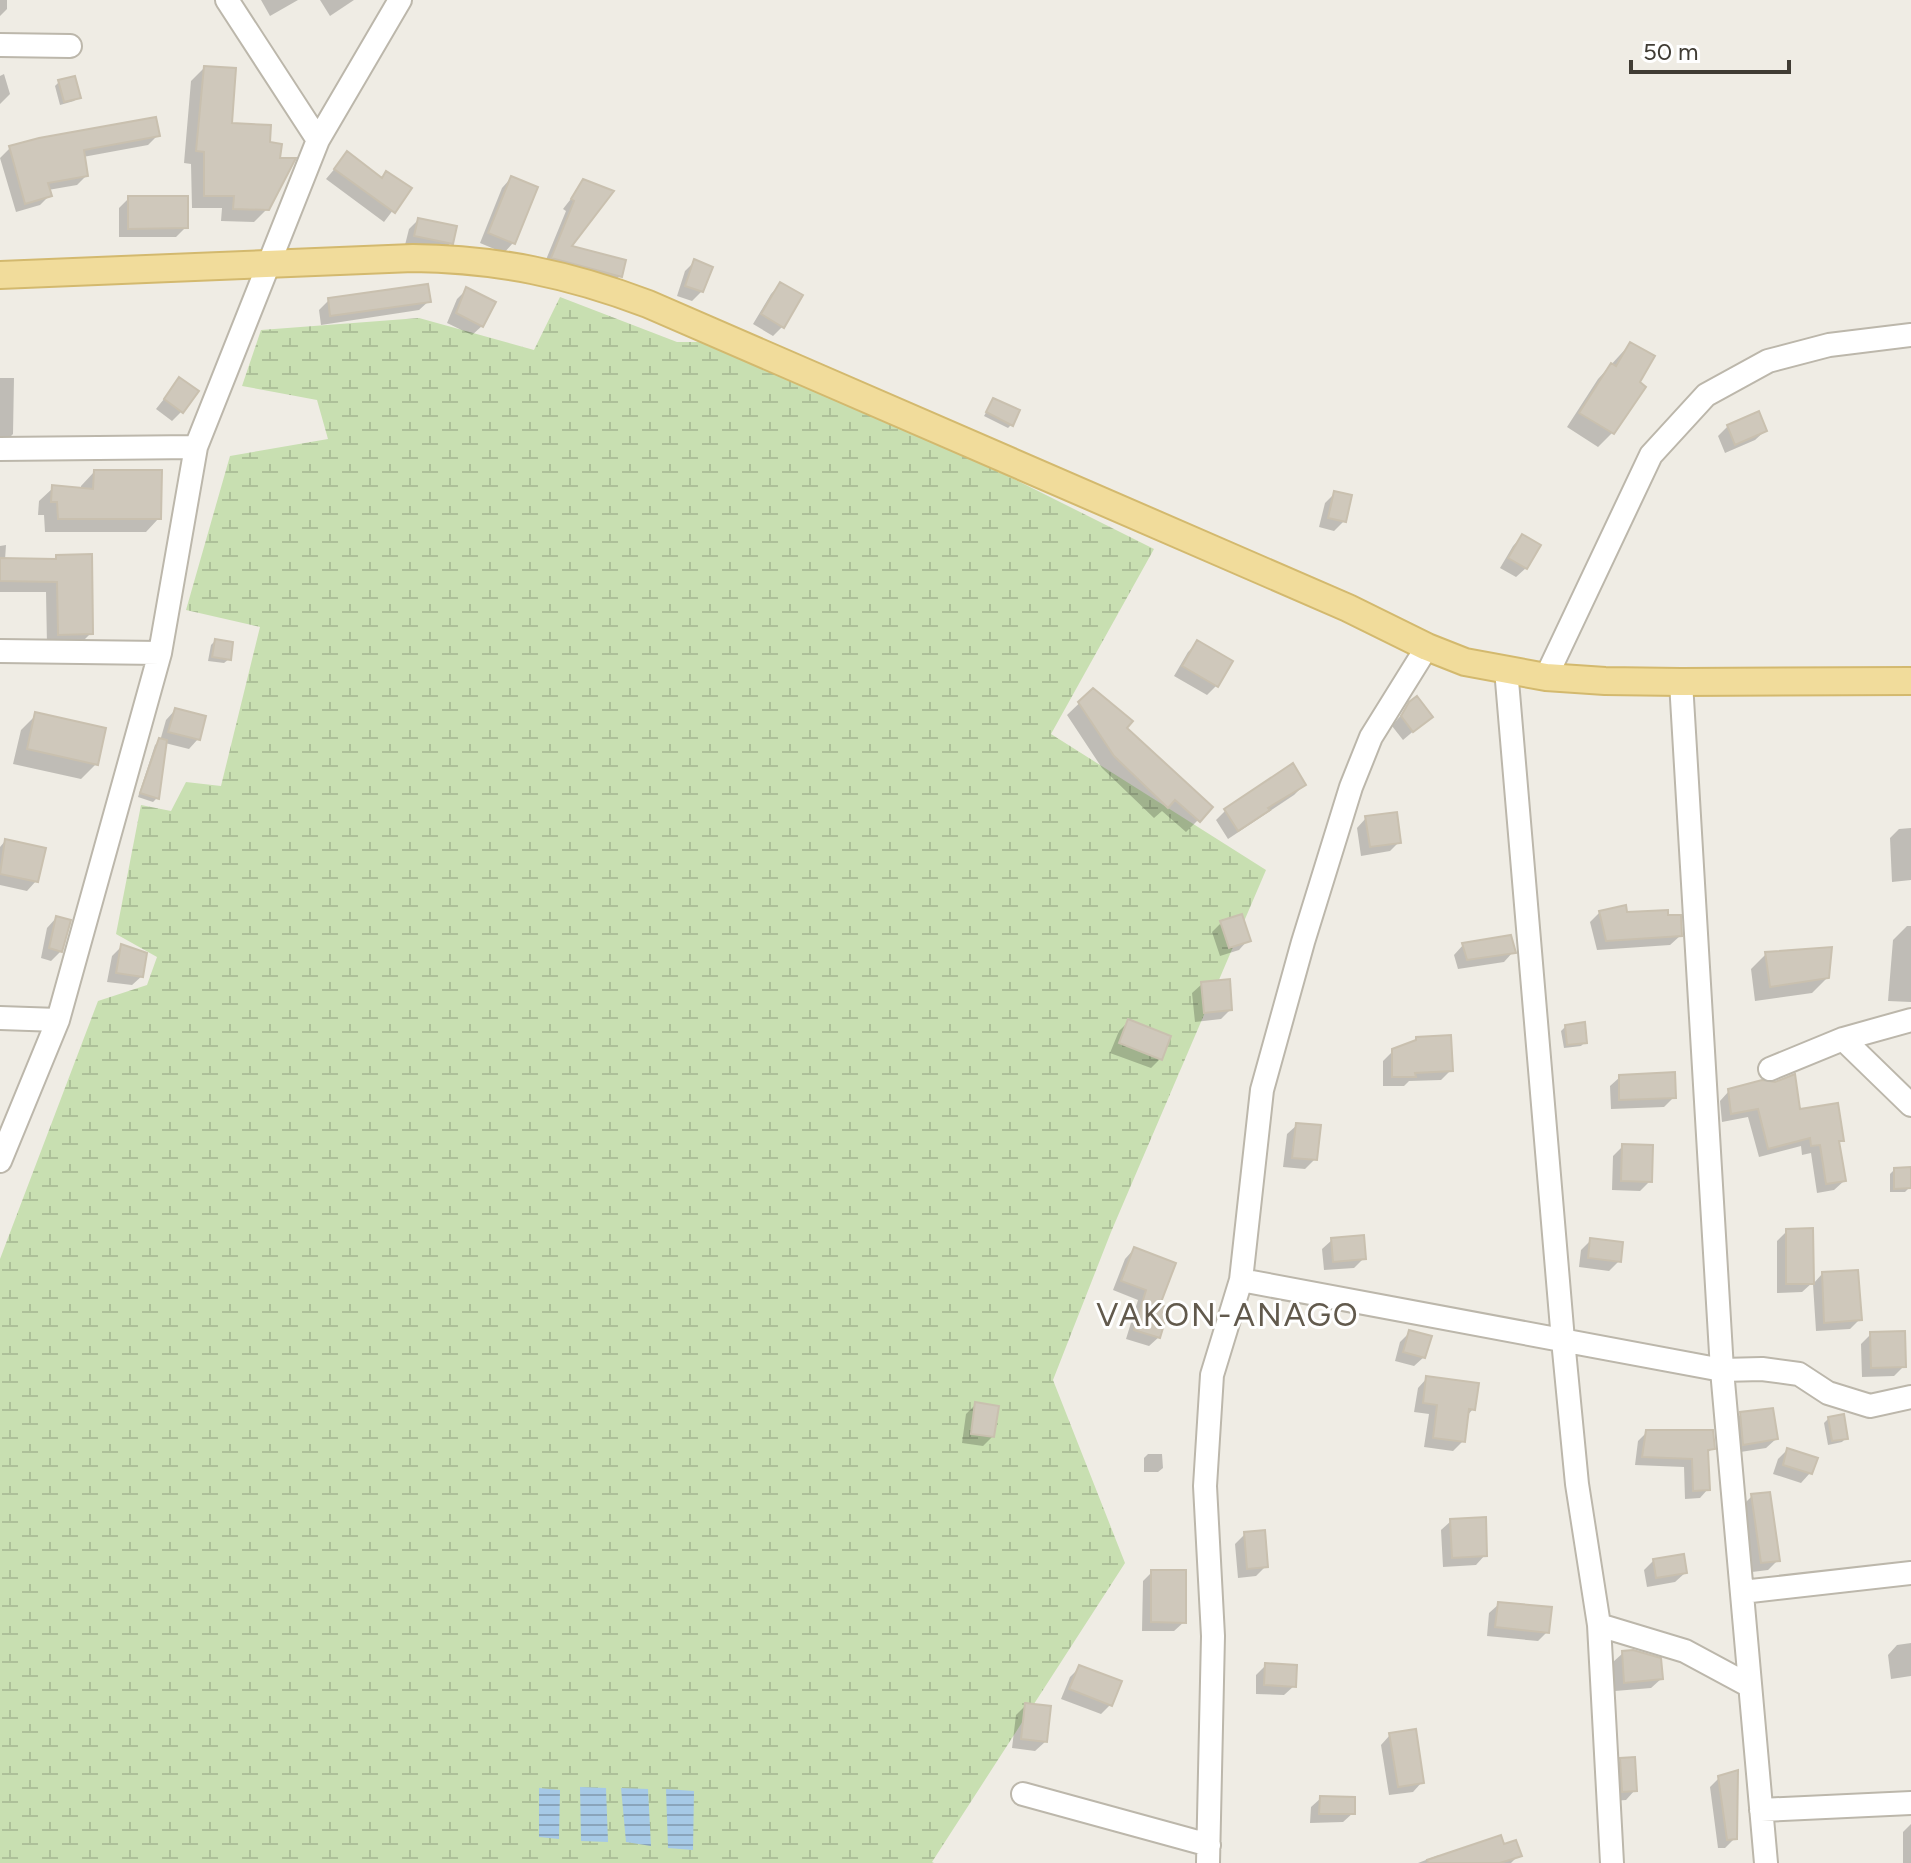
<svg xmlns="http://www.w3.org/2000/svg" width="1911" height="1863" viewBox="0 0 1911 1863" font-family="Figtree,sans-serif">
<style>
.wetland{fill:url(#wetland-marsh)}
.water{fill:url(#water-rules)}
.shadow{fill:#0003}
.building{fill:#cfc8bb;stroke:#c9c0af;stroke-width:2}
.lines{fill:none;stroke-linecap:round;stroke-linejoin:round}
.minor-casing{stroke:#bcb7ab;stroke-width:26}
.major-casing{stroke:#d3b96e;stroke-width:30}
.minor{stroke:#fff;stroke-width:22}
.major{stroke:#f1dc9b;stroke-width:26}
.labels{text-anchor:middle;stroke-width:6;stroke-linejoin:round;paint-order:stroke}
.quarter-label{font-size:32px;letter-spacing:2px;fill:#625a4d;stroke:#fff}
</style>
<defs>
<pattern id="wetland-marsh" width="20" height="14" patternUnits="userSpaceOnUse" patternTransform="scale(2)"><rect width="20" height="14" fill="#c8dfb1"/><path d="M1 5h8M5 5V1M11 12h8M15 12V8" fill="none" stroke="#adc099"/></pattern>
<pattern id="water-rules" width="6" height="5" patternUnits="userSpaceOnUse" patternTransform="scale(2)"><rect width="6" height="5" fill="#a6c9e6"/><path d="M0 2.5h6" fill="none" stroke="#89a4bb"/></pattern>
</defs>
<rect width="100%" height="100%" fill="#efece4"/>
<!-- wetland -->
<path class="wetland" d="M560 297 677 342H708L916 430 1154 549 1051 734 1266 870 1111 1232 1053 1380 1125 1563 932 1862 934 1863H0V1259L98 1001 147 985 157 957 116 934 141 805 171 811 186 782 221 786 260 627 186 610 230 456 328 439 317 400 242 386 261 330 419 318 534 350Z"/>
<!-- water -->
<path class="water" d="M580 1787 606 1788 608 1842 581 1841Z
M539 1788 560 1790 559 1839 539 1837Z
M621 1788 648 1789 651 1846 626 1842Z
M666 1789 694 1791 693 1850 668 1848Z"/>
<!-- shadow -->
<path class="shadow" d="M0 0H7V9L0 16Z
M261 0H298L270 16Z
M320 0H354L330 16Z
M204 68 268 208 254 222 221 221 222 208H192L191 164 184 163 191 81Z
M4 74 10 94 0 104V76Z
M59 82 78 97 74 101 60 105 55 86Z
M158 135 148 145 83 157 86 176 77 185 48 190 50 195 40 205 16 212 0 158 10 148Z
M347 154 381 180 409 189 384 222 326 179Z
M511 178 513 243 504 253 480 243 502 188Z
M584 182 568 247 620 276 610 285 543 267 566 211 563 209Z
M129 198 186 227 176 237H119V208Z
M418 220 451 243 441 252 405 245 409 229Z
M694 262 702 291 692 301 677 296 685 271Z
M780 284 783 326 773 336 753 324 771 294Z
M467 289 482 326 472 335 447 323 457 299Z
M329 300 429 301 419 310 321 325 319 310Z
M1630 344 1637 383 1644 387 1612 433 1598 447 1567 427 1598 379Z
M0 378H14L13 434 0 447Z
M179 380 182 411 172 421 156 409Z
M993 400 1012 424 1008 428 984 416Z
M1728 426 1765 431 1755 440 1725 453 1718 436Z
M94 472 159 518 146 532H45L44 515H38L39 501 53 488 81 490V486Z
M1335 493 1344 521 1334 531 1319 527 1325 503Z
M1522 536 1526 568 1516 577 1500 568 1513 546Z
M6 545 5 560 53 561 57 557 91 633 80 644 47 645 46 592H0V546Z
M215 641 229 659 224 663 208 661 211 645Z
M1197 643 1216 686 1207 695 1174 676 1188 652Z
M1093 690 1198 820 1186 832 1162 811 1154 818 1102 768 1067 715Z
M1410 704 1430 717 1403 740 1392 726Z
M175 710 198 739 189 749 165 743 157 798 153 802 138 797 155 745 160 741 166 720Z
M36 715 96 764 81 779 13 764 21 730Z
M1304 785 1294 795 1228 839 1216 820 1225 811Z
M1366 818 1399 842 1390 851 1361 856 1357 828Z
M1911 828V880L1892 882 1890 838 1899 829Z
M5 841 36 881 27 891 0 885V847Z
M1600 912 1625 914 1680 936 1670 945 1597 950 1590 922Z
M56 918 61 951 51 961 41 958 47 928Z
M1221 923 1248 940 1239 950 1220 956 1212 932Z
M1907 926H1911V1002L1888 1001 1893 940Z
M1463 945 1513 952 1504 962 1458 969 1454 955Z
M122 946 142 976 132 985 107 982 112 956Z
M1766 954 1827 978 1812 993 1755 1001 1751 969Z
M1202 984 1230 1010 1221 1019 1195 1022 1192 993Z
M1129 1021 1160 1059 1151 1068 1110 1053 1119 1031Z
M1566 1026 1585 1042 1581 1046 1564 1048 1561 1031Z
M1417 1039 1451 1070 1441 1080 1409 1081 1404 1086H1383V1061L1393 1051 1412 1044Z
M1620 1077 1674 1097 1664 1107 1611 1109 1610 1086Z
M1729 1091 1798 1112 1841 1140 1838 1144 1844 1181 1834 1190 1817 1193 1811 1153 1802 1155 1801 1146 1759 1157 1748 1117 1722 1122 1720 1101Z
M1297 1125 1315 1159 1305 1169 1283 1167 1287 1134Z
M1623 1146 1650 1181 1640 1191 1612 1190 1613 1156Z
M1894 1170 1909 1188 1905 1192H1890V1174Z
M1787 1231 1812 1283 1802 1292 1777 1293V1241Z
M1332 1240 1364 1258 1354 1268 1324 1270 1322 1249Z
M1591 1240 1619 1261 1609 1271 1579 1267 1581 1250Z
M1134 1249 1157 1307 1159 1337 1149 1346 1126 1339 1138 1300 1113 1290 1125 1259Z
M1822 1274 1860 1319 1850 1329 1816 1331 1813 1284Z
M1410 1332 1424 1357 1414 1366 1395 1361 1400 1342Z
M1871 1334 1904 1366 1894 1376 1862 1377 1861 1344Z
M1427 1378 1473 1409 1466 1417 1463 1441 1453 1451 1424 1447 1429 1414 1414 1412 1418 1388Z
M976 1404 993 1436 983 1446 962 1443 966 1414Z
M1741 1414 1776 1439 1766 1448 1734 1453 1731 1424Z
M1828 1419 1846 1438 1842 1442 1828 1445 1824 1423Z
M1647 1432 1713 1448 1706 1454 1708 1489 1700 1498 1685 1499 1684 1467 1635 1465 1638 1441Z
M1787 1450 1810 1473 1801 1483 1773 1474 1778 1459Z
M1148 1454H1162L1163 1468 1158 1472H1144V1458Z
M1752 1496 1778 1560 1768 1570 1752 1572 1742 1506Z
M1451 1521 1485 1555 1476 1565 1443 1567 1441 1530Z
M1245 1534 1266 1566 1256 1576 1238 1578 1235 1544Z
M1654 1560 1685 1573 1675 1582 1647 1587 1644 1570Z
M1152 1572 1184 1622 1174 1631H1142L1143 1581Z
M1499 1604 1547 1632 1538 1641 1487 1636 1489 1613Z
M1911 1643V1676L1891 1679 1888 1655 1897 1645Z
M1623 1653 1661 1679 1651 1688 1615 1691 1613 1662Z
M1266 1665 1294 1686 1284 1695 1256 1694V1675Z
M1080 1667 1110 1705 1101 1714 1061 1699 1070 1677Z
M1026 1705 1045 1742 1035 1751 1012 1748 1016 1715Z
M1390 1735 1422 1782 1413 1792 1389 1795 1381 1745Z
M1621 1760 1635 1790 1626 1800 1613 1801 1612 1769Z
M1719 1778 1735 1838 1725 1848H1718L1710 1787Z
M1321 1798 1353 1813 1343 1822 1310 1823 1311 1807Z
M1911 1824V1863H1903V1832Z
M1503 1847 1519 1855 1511 1863H1418L1439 1855 1440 1858Z"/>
<!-- building -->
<path class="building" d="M204 66 236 68 232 123 271 125 270 142 282 144 280 158H296L269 210 233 209 234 196H204V152L196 151Z
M75 76 81 98 64 102 58 80Z
M156 117 160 136 84 150 88 176 48 183 52 196 25 204 9 146 39 138Z
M347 151 382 178 386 171 412 188 395 213 334 169Z
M511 176 538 187 515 244 488 233Z
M583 179 614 191 572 246 626 260 622 277 551 258 574 201 571 199Z
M128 196H188V228L128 229Z
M418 218 457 226 453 244 414 236Z
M694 259 713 267 703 292 685 286Z
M780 282 803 295 784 328 761 314Z
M428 284 431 302 330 316 328 298Z
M466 287 496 302 483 327 456 313Z
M1630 342 1655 356 1640 382 1646 387 1614 434 1579 413 1611 363 1616 366Z
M179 377 199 391 183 413 164 399Z
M993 398 1020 410 1013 426 986 412Z
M1759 411 1767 431 1735 445 1727 425Z
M94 470H162L161 519H58L57 502H51L52 485 93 489Z
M1334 491 1352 495 1346 522 1328 518Z
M1522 534 1541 545 1527 569 1508 558Z
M92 554 93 634 58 635 57 582 0 581V558L56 559V555Z
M215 639 233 642 231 660 212 657Z
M1197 640 1233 661 1218 687 1182 666Z
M1093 688 1133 721 1127 728 1213 807 1200 822 1175 800 1168 808 1114 756 1078 702Z
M1417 696 1433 717 1413 732 1401 716 1409 702Z
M175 708 206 716 200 740 168 732Z
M35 712 106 728 98 765 27 749Z
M159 738 167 740 159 799 140 793Z
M1293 763 1306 785 1268 808 1270 810 1238 831 1224 809Z
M1397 812 1401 843 1370 847 1365 816Z
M5 839 46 848 38 882 0 874Z
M1626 905 1627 912 1668 910V915H1681L1682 936 1606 941 1599 911Z
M1242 914 1251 941 1229 948 1220 921Z
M56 916 71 920 62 952 49 948Z
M1511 935 1516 953 1467 960 1462 943Z
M121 944 147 953 143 977 116 973Z
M1832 947 1829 978 1770 987 1765 952Z
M1230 979 1232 1010 1204 1013 1201 982Z
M1128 1019 1171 1036 1162 1060 1119 1043Z
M1585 1022 1587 1043 1567 1045 1565 1025Z
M1451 1035 1453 1071 1415 1073 1416 1077H1392V1049L1416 1040V1037Z
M1675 1072 1676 1098 1619 1100V1075Z
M1795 1074 1800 1109 1838 1103 1844 1141H1839L1846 1181 1826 1184 1820 1145 1811 1146 1810 1138 1768 1149 1758 1109 1731 1114 1728 1089 1762 1080 1775 1082Z
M1296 1123 1321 1125 1317 1160 1292 1158Z
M1622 1144 1653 1145 1652 1182 1621 1181Z
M1911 1167V1188L1894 1189V1168Z
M1813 1228 1814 1284H1786V1229Z
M1364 1235 1366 1259 1333 1262 1331 1238Z
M1590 1238 1623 1242 1621 1262 1588 1258Z
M1134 1247 1176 1263 1160 1305 1169 1308 1160 1338 1134 1330 1146 1290 1121 1281Z
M1858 1270 1862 1320 1824 1323 1822 1272Z
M1409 1330 1432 1336 1425 1358 1403 1352Z
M1905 1331 1906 1367 1871 1368 1870 1332Z
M1426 1376 1479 1383 1475 1410 1469 1409 1465 1442 1433 1438 1437 1405 1423 1403Z
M975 1402 999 1406 994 1437 971 1434Z
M1773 1408 1778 1439 1743 1445 1740 1412Z
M1844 1414 1848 1439 1832 1441 1828 1417Z
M1646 1430H1713L1715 1449 1708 1450 1710 1490 1693 1491 1692 1459 1642 1457Z
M1787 1448 1818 1458 1812 1474 1783 1465Z
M1770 1492 1780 1561 1761 1563 1751 1494Z
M1486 1517 1487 1556 1452 1558 1450 1519Z
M1265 1530 1268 1567 1247 1569 1244 1532Z
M1684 1554 1687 1573 1656 1578 1653 1559Z
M1151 1570H1186V1623L1151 1622Z
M1498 1602 1552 1607 1549 1633 1495 1627Z
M1633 1650 1661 1658 1663 1679 1624 1683 1622 1651Z
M1265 1663 1297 1665 1296 1687 1264 1685Z
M1079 1665 1122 1681 1112 1706 1069 1689Z
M1025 1703 1051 1706 1047 1742 1021 1739Z
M1416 1729 1424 1783 1398 1787 1389 1733Z
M1635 1757 1637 1791 1622 1792 1620 1758Z
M1738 1770 1737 1839 1727 1840 1718 1776Z
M1320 1796 1355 1797V1814H1319Z
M1501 1835 1504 1844 1516 1840 1522 1856 1500 1863H1428L1427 1860Z"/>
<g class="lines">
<!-- minor casing -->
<g class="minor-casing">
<path id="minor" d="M227 0 318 140
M0 45 70 46
M0 449 196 447
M0 651 160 653
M1506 669 1563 1340 1577 1484 1599 1625 1612 1863
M1546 677 1651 455 1706 395 1768 361 1829 345 1911 335
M1681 682 1722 1370 1766 1863
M0 1018 58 1020
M1843 1039 1911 1105
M1770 1069 1843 1039 1911 1020
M0 1161 58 1020 160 653 196 447 318 140 400 0
M1241 1280 1722 1370 1762 1369 1799 1374 1828 1393 1870 1406 1911 1397
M1742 1592 1911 1573
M1599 1625 1685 1651 1750 1686
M1023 1794 1209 1845
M1761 1810 1911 1803
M1208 1863 1213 1636 1205 1486 1212 1375 1241 1280 1262 1090 1303 942 1351 787 1371 737 1427 647"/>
</g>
<!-- major casing -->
<g class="major-casing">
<path id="major" d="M0 275 413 258C497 259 569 274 648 304L1348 608 1427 647 1465 662 1546 677 1605 681 1681 682 1911 681"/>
</g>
<!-- minor -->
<use href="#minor" class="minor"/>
<!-- major -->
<use href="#major" class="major"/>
</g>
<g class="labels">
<!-- quarter labels -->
<g class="quarter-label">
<text x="1228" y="1326">VAKON-ANAGO</text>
</g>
</g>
<!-- scale -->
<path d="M1631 60v12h158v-12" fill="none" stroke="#403c34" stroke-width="4"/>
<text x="1643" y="60" font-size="24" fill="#403c34" stroke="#ffffff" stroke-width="6" paint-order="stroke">50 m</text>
</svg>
